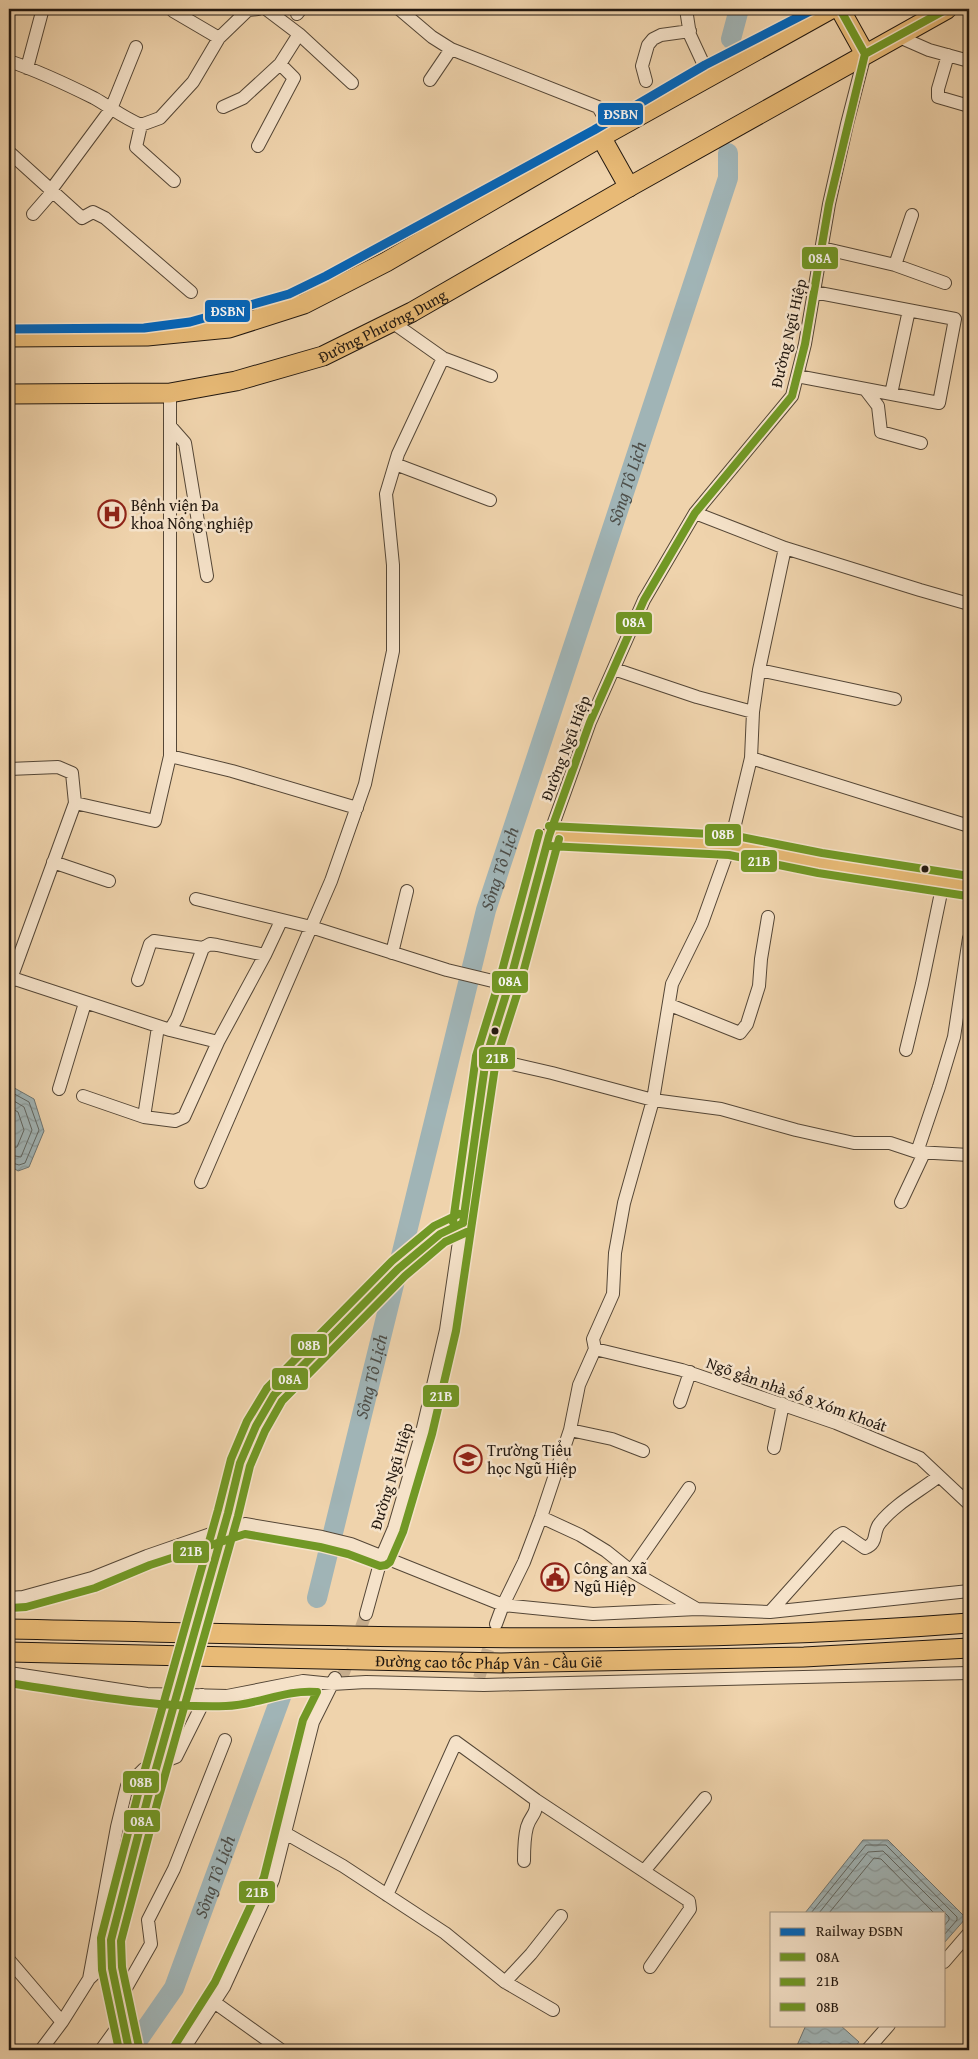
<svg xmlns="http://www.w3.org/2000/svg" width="978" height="2059" viewBox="0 0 978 2059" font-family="'Gentium Book Plus',serif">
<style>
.water{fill:url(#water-waves);stroke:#6d7573}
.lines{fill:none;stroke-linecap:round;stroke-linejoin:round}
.shore{stroke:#606662;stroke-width:1}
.river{stroke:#a0b4b6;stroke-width:20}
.minor-tunnel{stroke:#c6ad8d;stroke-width:12;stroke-dasharray:12 6;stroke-linecap:butt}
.minor-casing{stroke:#544636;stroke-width:14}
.major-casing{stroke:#21170f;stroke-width:18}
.highway-casing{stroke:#21170f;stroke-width:21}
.minor{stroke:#f5e2c9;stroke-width:12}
.major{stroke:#e8ba76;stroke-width:16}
.highway{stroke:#e8ba76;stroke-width:19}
.minor-bridge-casing{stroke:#544636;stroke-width:14;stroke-linecap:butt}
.minor-bridge{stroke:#f5e2c9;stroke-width:12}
.bus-1-casing{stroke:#f5e2c9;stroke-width:11}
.bus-2-casing{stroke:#f5e2c9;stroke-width:11}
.bus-3-casing{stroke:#f5e2c9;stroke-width:11}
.bus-1{stroke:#719825;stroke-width:8}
.bus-2{stroke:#719825;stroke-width:8}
.bus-3{stroke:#719825;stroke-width:8}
.rail-1-casing{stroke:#f5e2c9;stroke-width:12}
.rail-1{stroke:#0065bd;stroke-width:9}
.bus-dot{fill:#21170f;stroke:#f5e2c9;stroke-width:2}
.labels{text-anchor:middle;stroke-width:5;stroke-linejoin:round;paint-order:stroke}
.street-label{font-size:16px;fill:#21170f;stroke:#f5e2c9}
.poi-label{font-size:16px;fill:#21170f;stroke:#f5e2c9;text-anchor:start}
.water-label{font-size:18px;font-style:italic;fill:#4d4e49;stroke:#f5e2c9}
.line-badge{stroke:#f5e2c9;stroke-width:2}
.badge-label{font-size:14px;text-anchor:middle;font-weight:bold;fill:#fff}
</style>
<defs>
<pattern id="water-waves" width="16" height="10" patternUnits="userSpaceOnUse" patternTransform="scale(1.25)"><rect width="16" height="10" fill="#a0b4b6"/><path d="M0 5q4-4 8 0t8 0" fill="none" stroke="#8a9a9b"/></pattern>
</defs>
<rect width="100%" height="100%" fill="#efd3ac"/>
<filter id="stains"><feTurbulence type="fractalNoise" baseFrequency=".004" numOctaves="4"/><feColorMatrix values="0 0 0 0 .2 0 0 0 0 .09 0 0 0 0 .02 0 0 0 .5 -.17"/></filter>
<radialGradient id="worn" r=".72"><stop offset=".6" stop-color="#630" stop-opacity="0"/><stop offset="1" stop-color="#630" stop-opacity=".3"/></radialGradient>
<!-- water -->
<path class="water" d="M9 1085 34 1099 44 1131 29 1167 18 1171 9 1165Z
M863 1840H888L966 1918 944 1943V1913H805Z
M806 2025H840L859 2042 852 2050H795Z"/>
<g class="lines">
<!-- shore -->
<path class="shore" d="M9 1091 29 1102 39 1130 25 1163 19 1165 9 1162
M9 1098 24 1107 32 1130 21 1157 9 1155
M9 1107 18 1112 24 1130 17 1147 9 1148
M811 1913 866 1845H886L957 1917V1920L944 1935
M819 1913 868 1852 883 1851 949 1917V1920L944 1926
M829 1913 874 1858 881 1859 934 1913"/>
<!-- river -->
<g class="river">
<path d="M731 39 739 9"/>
<path id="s1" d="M317 1598 486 910 728 178V153"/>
<path id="s2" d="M131 2050 174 1988 282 1694"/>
</g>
<!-- minor-tunnel -->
<path class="minor-tunnel" d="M342 1678 366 1614
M479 1678 494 1631"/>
<!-- minor casing -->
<g class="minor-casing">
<path id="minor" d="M399 9 432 37 451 49 598 107 604 117
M686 9 690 35 709 76
M173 11 219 38
M297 14 301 9
M299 34 352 83
M897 36 929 50 969 61
M948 55 938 89V97L969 106
M9 61C38 71 66 84 94 98 110 107 124 118 141 125
M27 68 42 12
M430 80 451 49
M646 81 642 66 648 45 653 39 661 35 690 31
M223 107 243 98 280 64 299 34 266 9
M258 146 294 78 280 64
M9 152 82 218 93 212 105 218 191 292
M174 181 136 147 141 125 160 118 193 82 219 38 248 10 258 9
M51 190 111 109 136 47
M33 214 53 191
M822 248 895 265 912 215
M895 265 945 283
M392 322 443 358 491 376
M797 376 939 403 955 319 814 292
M865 389 878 406 881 432 921 443
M891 394 909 310
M170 426 185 443 207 576
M395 464 490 500
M695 513 785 548 920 590 969 604
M614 669 697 697 753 712
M759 670 895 699
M170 756 232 771 357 808
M751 758 969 826
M9 769 58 767 72 773 75 803 155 821 170 756V393
M53 862 109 881
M196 899 311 927 447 970 509 985
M392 953 407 891
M12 978 170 1030 177 1018 203 948 210 944 217 945 265 955
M138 980 150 944 154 941 203 948
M9 984 75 803
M670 1005 740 1033 747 1024 759 986 761 959 768 917
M170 1030 218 1042 265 955 281 921
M906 1050 922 984 943 883
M486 1058 552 1073 653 1100 721 1109 796 1130 854 1143H890L917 1152 969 1155
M59 1089 85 1003
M83 1096 144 1117 158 1027
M144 1117 175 1121 184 1117 218 1042
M917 1152 939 1087 954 1037 969 938
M201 1182 331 881 365 784 393 651V565L386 494 398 454 443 358
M901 1202 924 1153
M595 1349 682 1370 836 1423 920 1458 969 1504
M680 1402 690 1372
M570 1430 612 1439 643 1451
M774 1448 783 1404
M228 1513C235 1483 242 1454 256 1426 278 1383 319 1350 354 1316 388 1282 418 1242 463 1223
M541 1517 580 1535 606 1551 631 1571 697 1609
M631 1571 689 1488
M9 1598 23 1597 92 1578 147 1556 228 1528 245 1524 322 1537 351 1544 503 1605 593 1614 697 1609 770 1612 969 1591
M770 1612 838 1536 843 1533 865 1548C879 1543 872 1532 880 1523 895 1504 920 1491 939 1476
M366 1614 382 1556 394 1528 422 1432 446 1330 486 1058 509 985 549 836 590 722 644 600 695 513 792 396 805 344 829 204 847 124 865 54
M496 1624 503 1605 524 1562 541 1517 570 1430 579 1385 595 1349 593 1339 613 1294 615 1253 624 1203 653 1100 672 984 702 923 730 845 751 758 753 712 759 670 785 548
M9 1673 147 1694 227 1696 303 1681 332 1684 366 1682 484 1685 969 1673
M285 1833 343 1866 445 1933 505 1982 553 2010
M524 1861C524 1849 524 1838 527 1827 531 1814 537 1816 536 1800
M644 1871 705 1798
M387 1895 456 1742 536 1800 689 1901 690 1909 650 1967
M9 1960 62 2022
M944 1962 969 1933
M89 1979 117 1827 127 1786 144 1769 176 1757 201 1707 202 1695
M505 1982 531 1954 561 1916
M118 2002 151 1944 148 1920 174 1869 225 1740
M214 2002 281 2050
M41 2050 62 2022 89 1979 111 1958
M101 2050 122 2021
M129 2050 125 2037 112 1968 111 1940 148 1797
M183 2050 224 1987 273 1880 313 1722 335 1678
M867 2050 889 2025"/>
</g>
<!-- major casing -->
<g class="major-casing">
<path id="major" d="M549 836 730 845 820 863 969 886"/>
</g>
<!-- highway casing -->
<g class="highway-casing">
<g id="highway">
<path d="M840 9 865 54"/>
<path d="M601 137 629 187"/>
<path d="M9 337 147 336 229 328 304 304 386 262 601 137 831 9"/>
<path id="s3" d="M9 394 170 393 236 381 323 356 412 312 629 187 947 9"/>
<path d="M9 1629C329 1635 649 1648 969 1623"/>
<path id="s4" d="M9 1652 501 1663 804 1657 969 1648"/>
</g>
</g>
<!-- minor -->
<use href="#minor" class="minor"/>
<!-- major -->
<use href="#major" class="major"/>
<!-- highway -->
<use href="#highway" class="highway"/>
<!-- minor-bridge casing -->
<g class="minor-bridge-casing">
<path id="minor-bridge" d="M148 1797 228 1513"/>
</g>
<!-- minor-bridge -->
<use href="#minor-bridge" class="minor-bridge"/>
<!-- bus-1 casing -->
<g class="bus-1-casing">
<path id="bus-1" d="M840 9 865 54
M865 54 947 9
M463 1223 486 1058 509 985 549 836 590 722 644 600 695 513 792 396 805 344 829 204 865 54
M129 2050 112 1968 111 1940 148 1797 228 1513 240 1463 256 1426 274 1395 398 1269 440 1234 463 1223"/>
</g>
<!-- bus-2 casing -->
<g class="bus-2-casing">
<path id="bus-2" d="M549 846 729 855 818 873 967 896
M10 1608 26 1607 95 1588 150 1565 245 1534 320 1547 348 1554 380 1566 386 1565 390 1562 403 1532 432 1434 456 1331 496 1060 519 988 559 839
M9 1683C81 1694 153 1708 226 1706 257 1705 286 1689 317 1692L303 1720 264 1877 215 1982 175 2045
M139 2047 122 1967 121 1941 158 1800 238 1516 250 1466 265 1431 282 1401 405 1276 445 1242 467 1232"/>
</g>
<!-- bus-3 casing -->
<g class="bus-3-casing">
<path id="bus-3" d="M549 826 731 835 822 853 969 876
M453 1222 476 1056 499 982 539 833
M119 2050 102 1970 101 1938 138 1794 218 1510 231 1459 247 1421 267 1388 392 1261 434 1226 459 1214"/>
</g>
<!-- bus-1 -->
<use href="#bus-1" class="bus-1"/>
<!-- bus-2 -->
<use href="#bus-2" class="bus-2"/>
<!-- bus-3 -->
<use href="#bus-3" class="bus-3"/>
<!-- rail-1 casing -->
<g class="rail-1-casing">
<path id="rail-1" d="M9 329 144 328 190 322 289 294 326 276 594 130 705 65 814 9"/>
</g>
<!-- rail-1 -->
<use href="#rail-1" class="rail-1"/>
</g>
<!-- icons -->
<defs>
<g id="hospital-ring" transform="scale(1.4375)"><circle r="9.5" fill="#f5e2c9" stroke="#8f2418" stroke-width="1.5"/><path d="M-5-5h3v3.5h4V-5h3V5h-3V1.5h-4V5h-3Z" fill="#8f2418"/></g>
<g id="school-ring" transform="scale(1.4375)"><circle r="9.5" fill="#f5e2c9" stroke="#8f2418" stroke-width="1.5"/><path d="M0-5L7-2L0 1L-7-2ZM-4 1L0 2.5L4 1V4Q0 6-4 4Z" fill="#8f2418"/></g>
<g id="civic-ring" transform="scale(1.4375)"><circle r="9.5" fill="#f5e2c9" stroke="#8f2418" stroke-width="1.5"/><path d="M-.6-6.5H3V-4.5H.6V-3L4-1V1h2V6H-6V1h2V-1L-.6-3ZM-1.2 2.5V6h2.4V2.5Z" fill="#8f2418"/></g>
</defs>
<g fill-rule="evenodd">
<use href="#hospital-ring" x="112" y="514"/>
<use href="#school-ring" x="468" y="1459"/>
<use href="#civic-ring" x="555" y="1577"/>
</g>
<!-- markers -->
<g class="bus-dot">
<circle cx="925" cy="869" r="4.5"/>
<circle cx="495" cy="1031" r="4.5"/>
</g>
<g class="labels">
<!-- street labels -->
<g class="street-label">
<text dy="6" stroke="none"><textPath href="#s3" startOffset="385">Đường Phương Dung</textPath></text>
<text transform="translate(788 333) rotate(-77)" y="6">Đường Ngũ Hiệp</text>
<text transform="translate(565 748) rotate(-69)" y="6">Đường Ngũ Hiệp</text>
<text transform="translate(797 1394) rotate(20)" y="6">Ngõ gần nhà số 8 Xóm Khoát</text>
<text transform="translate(391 1476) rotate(-73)" y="6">Đường Ngũ Hiệp</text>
<text dy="6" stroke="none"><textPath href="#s4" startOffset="480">Đường cao tốc Pháp Vân - Cầu Giẽ</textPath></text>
</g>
<!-- poi labels -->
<g class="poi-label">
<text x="131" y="511">Bệnh viện Đa<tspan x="131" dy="18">khoa Nông nghiệp</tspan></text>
<text x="487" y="1456">Trường Tiểu<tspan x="487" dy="18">học Ngũ Hiệp</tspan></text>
<text x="574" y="1574">Công an xã<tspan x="574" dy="18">Ngũ Hiệp</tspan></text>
</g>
<!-- water labels -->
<g class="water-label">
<text dy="6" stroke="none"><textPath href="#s1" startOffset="1158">Sông Tô Lịch</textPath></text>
<text dy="6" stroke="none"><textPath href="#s1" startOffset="752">Sông Tô Lịch</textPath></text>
<text dy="6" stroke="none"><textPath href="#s1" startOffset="228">Sông Tô Lịch</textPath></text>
<text dy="6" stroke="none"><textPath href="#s2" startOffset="194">Sông Tô Lịch</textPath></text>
</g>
</g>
<g class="line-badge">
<rect x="597" y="102" width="47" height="24" rx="5" fill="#0065bd"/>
<rect x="801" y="246" width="38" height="24" rx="5" fill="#719825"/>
<rect x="204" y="299" width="47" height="24" rx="5" fill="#0065bd"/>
<rect x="615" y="611" width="38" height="24" rx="5" fill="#719825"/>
<rect x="704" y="823" width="38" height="24" rx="5" fill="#719825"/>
<rect x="740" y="849" width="38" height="24" rx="5" fill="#719825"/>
<rect x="491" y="970" width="38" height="24" rx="5" fill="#719825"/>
<rect x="478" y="1046" width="38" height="24" rx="5" fill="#719825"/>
<rect x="290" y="1333" width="38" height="24" rx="5" fill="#719825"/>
<rect x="271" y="1367" width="38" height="24" rx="5" fill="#719825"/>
<rect x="422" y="1384" width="38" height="24" rx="5" fill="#719825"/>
<rect x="172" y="1540" width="38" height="24" rx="5" fill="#719825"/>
<rect x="122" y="1770" width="38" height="24" rx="5" fill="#719825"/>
<rect x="123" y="1809" width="38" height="24" rx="5" fill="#719825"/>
<rect x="238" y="1880" width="38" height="24" rx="5" fill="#719825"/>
</g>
<g class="badge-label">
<text x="621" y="119">ĐSBN</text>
<text x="820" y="263">08A</text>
<text x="228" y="316">ĐSBN</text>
<text x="634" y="627">08A</text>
<text x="723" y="839">08B</text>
<text x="759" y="866">21B</text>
<text x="510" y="986">08A</text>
<text x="497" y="1063">21B</text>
<text x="309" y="1350">08B</text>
<text x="290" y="1384">08A</text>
<text x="441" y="1401">21B</text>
<text x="191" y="1556">21B</text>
<text x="141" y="1787">08B</text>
<text x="142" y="1826">08A</text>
<text x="257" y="1897">21B</text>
</g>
<!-- margin -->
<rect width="978" height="2059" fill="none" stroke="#efd3ac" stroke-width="30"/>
<rect x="10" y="10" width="958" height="2039" fill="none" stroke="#21170f" stroke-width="2.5"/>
<rect x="15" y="15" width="948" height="2029" fill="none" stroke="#21170f"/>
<!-- legend -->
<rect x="770" y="1912" width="175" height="115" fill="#f5e2c9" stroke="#a0917f"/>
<rect x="780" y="1928" width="25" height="8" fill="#0065bd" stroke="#a0917f"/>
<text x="816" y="1936" font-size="15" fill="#21170f">Railway ĐSBN</text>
<rect x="780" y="1953" width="25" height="8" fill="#719825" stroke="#a0917f"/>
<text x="816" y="1962" font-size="15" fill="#21170f">08A</text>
<rect x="780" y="1978" width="25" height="8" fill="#719825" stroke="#a0917f"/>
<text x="816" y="1986" font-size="15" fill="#21170f">21B</text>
<rect x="780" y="2003" width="25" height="8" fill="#719825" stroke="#a0917f"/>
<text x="816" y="2012" font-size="15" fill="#21170f">08B</text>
<rect width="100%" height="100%" filter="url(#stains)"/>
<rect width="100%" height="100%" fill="url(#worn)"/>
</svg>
